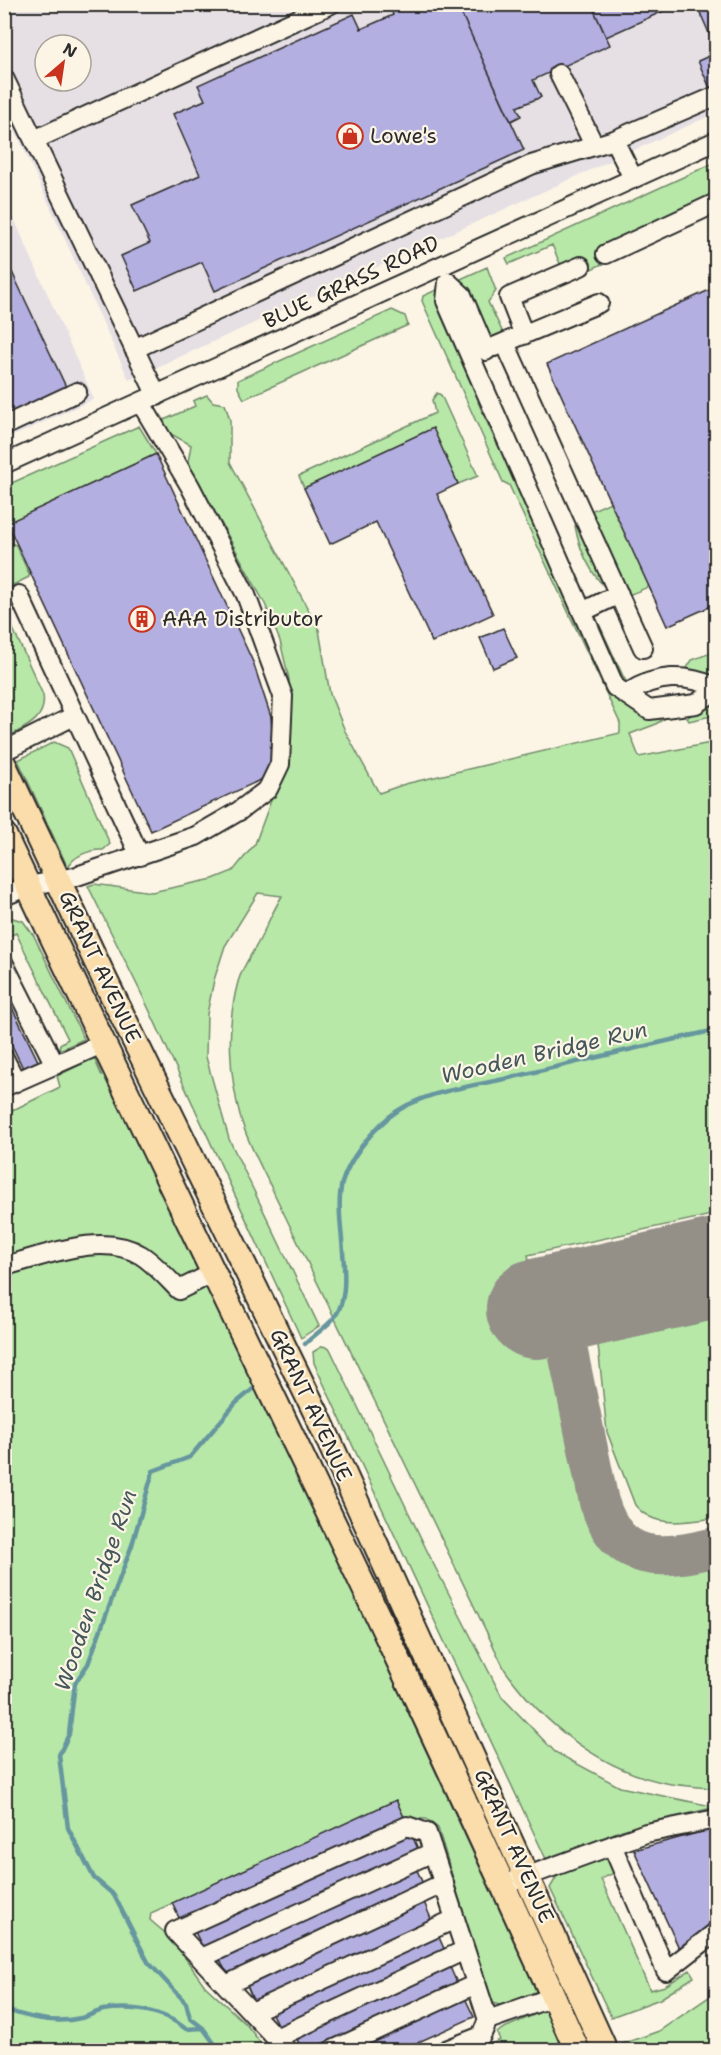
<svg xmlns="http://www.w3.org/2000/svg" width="721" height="2055" viewBox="0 0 721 2055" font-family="'Shantell Sans',sans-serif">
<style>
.built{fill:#e6e0e4;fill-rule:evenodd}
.green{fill:#b7e8a8;stroke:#718a6a;stroke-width:1.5}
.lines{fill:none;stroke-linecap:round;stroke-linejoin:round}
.stream{stroke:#66969e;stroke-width:4.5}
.taxiway{stroke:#949088;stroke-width:40}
.runway{stroke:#949088;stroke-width:100}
.building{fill:#b4afe1;stroke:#2b2b2b;stroke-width:1.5}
.minor-casing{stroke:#2b2b2b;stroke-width:22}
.major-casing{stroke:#2b2b2b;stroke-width:28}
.minor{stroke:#fcf5e5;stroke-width:18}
.major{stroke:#faddab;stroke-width:24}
.labels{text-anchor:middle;stroke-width:4.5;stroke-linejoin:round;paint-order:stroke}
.poi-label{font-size:21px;fill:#2b2b2b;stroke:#fcf5e5;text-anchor:start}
.street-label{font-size:21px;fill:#2b2b2b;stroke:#fcf5e5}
.water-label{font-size:22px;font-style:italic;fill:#44585b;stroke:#fcf5e5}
</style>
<rect width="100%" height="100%" fill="#fcf5e5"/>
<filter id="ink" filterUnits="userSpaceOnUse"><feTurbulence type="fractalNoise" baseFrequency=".0167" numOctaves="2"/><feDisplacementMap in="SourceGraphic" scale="12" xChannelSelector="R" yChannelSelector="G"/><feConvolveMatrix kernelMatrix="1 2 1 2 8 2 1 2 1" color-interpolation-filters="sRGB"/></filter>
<g filter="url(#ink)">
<!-- built -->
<path class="built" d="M4 5H716V113L129 380 5 108ZM45 45H81V81H45Z
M4 196 94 399 5 440H4Z"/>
<!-- green -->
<path class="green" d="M716 162V196L686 226 567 280 552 245 509 264 506 258Z
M487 267 496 291 488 302 505 337 473 352 486 398 478 402 497 444 513 437 624 678 631 688 669 716 654 725 630 734 639 757 716 742V1214L528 1255 582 1502C610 1573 649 1577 716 1562V1789C701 1787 686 1786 671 1784 603 1772 544 1725 505 1670L273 1191C262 1168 248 1144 241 1119 229 1076 226 1025 238 982 243 964 254 952 261 937 268 923 274 909 282 896L258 893 225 946 214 980 207 1014 206 1057 229 1139 319 1326 301 1338 146 1003 88 886 94 884 152 892 213 879 233 871 255 844 288 754 289 679 280 641 265 604 188 462 191 445 169 433 159 418 161 415 164 420 195 406 193 401 207 395 213 402 225 404 230 420V462L319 630 330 694 345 731 379 793 405 784 620 733V723L509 485 503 482 422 301 423 296Z
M392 310 405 316 408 325 244 399 238 388V380Z
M437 393 441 395 478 476 458 484 432 429 304 488 299 476 435 413 432 400Z
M139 426 156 454 8 523 14 537 5 541V486Z
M639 489 677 572C664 578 638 594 626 595 598 597 579 549 575 526L584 514Z
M11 543 16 545 29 574V577L5 589V545Z
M5 611 43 695C47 719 26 727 8 737L4 730Z
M713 652 716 660V678L685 671 692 660Z
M716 701V715L689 721 687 718 706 704Z
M54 742 68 748 110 844 103 850C91 849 72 856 68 868L18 760Z
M5 916 23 921 34 936 84 1039 62 1049 59 1048 60 1044 68 1039 16 933 5 938Z
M94 1058 102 1076 107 1074 253 1376 537 1991 502 2006 490 2002 438 1828 426 1819 404 1818 396 1801 151 1913 150 1920 171 1938 205 1986 246 2024 266 2050H155L150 2047 132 2050H5V1114L60 1087 57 1076Z
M716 1319V1518C688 1521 655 1530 635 1505L607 1432 598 1345Z
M323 1346 330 1349 432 1561 502 1697 555 1752 620 1787 716 1807 622 1830 554 1858 546 1859 314 1363 313 1352Z
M606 1857 611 1859 618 1871 601 1879 650 1990 665 1986 690 1970 694 1977 660 1999 611 2017 550 1888 557 1876Z
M712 1995 716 2005V2050H625L622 2044 659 2031Z
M545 2010 561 2046 552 2050H478L500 2040 497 2033 502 2029Z"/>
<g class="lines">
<!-- stream -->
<path class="stream" d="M305 1344C313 1336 324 1329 332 1320 359 1292 332 1221 342 1183 349 1159 370 1133 389 1117 421 1091 470 1087 509 1078 578 1062 647 1045 716 1030
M4 2009C28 2018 56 2024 81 2018 89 2016 96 2012 103 2010 133 2006 162 2010 186 2029L203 2028
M219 2050 203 2028 190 2018 186 2003 148 1962 114 1895 94 1878 68 1828 59 1755 69 1734 75 1683 88 1664 132 1545 153 1471 190 1457 236 1403 253 1389"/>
<!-- taxiway -->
<path class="taxiway" d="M558 1304 599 1502C619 1566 662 1560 716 1547"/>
<!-- runway -->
<path class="runway" d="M536 1309 716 1268"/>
</g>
<!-- building -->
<path class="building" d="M389 4H457L524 150 215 291 202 262 137 291 121 256 150 243 132 205 200 175 173 114 205 100 198 85 354 14 361 29 393 15Z
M457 4H591L610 45 533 80 541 97 517 107 521 116 511 121Z
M591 4H679L606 37Z
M682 4H696L698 8 688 12Z
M696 4H716V49L698 8Z
M716 53V94L713 95 698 61Z
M4 255 66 387 8 414 4 407Z
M716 287V604L667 626 547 364Z
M433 428 458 484 437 494 493 614 432 642 376 522 330 544 304 488Z
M156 454 253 662 271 717 273 745 271 775 151 831 7 523Z
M503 628 517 658 493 668 480 638Z
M4 991 38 1061 23 1068 4 1029Z
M396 1800 405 1819 181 1922 172 1903Z
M716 1828V1922L679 1948 634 1850Z
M411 1833 418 1849 203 1948 195 1932Z
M416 1868 423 1884 227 1974 219 1958Z
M424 1902 432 1921 254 2002 246 1983Z
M438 1935 445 1951 279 2028 271 2012Z
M450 1967 457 1983 308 2050H302L296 2037Z
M465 1998 474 2017 401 2050H373L369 2042Z"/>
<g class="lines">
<!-- minor casing -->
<g class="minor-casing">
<path id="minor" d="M559 74 594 145
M4 78 157 396
M34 140 331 4
M614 140 633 178
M606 254 716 203
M524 335 509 297 581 266
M505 343 643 648
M494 347 599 303
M134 349 531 165 614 140 716 96
M486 351 462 295 448 282 446 301 615 687 649 710 696 704 716 690
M4 426 77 392
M4 464 716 141
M19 595 140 856
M582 612 619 594
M628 693C657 674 685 674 716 687
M4 751 74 716
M4 896 29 886 74 877 196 836 239 811 268 789 280 764 283 696 246 595 190 486 141 403
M4 964 55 1065
M4 1058 16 1082
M4 1087 104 1043
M4 1266C45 1256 102 1231 141 1255 155 1264 167 1278 179 1290L215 1272
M612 1845 666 1971 716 1932
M503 1885 646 1833 716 1819
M201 1958 433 1852
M226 1985 444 1883
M252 2012 455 1919
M488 2020 553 1997
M276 2038 465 1950
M287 2050 175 1931 407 1826 427 1833 488 2020 481 2036 446 2050
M333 2050 476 1984"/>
</g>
<!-- major casing -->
<g class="major-casing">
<path id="major" d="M4 765 104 978 319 1419 605 2050
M4 835C195 1240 396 1641 577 2050"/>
</g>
<!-- minor -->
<use href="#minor" class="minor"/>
<!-- major -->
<use href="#major" class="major"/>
</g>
</g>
<!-- icons -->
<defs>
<g id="shop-ring" transform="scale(1.35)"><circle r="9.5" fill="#fcf5e5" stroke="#c8321e" stroke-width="1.5"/><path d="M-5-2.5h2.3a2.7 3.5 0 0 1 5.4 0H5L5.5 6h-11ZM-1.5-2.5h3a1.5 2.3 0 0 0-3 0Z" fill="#c8321e"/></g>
<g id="building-ring" transform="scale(1.35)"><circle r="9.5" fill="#fcf5e5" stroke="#c8321e" stroke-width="1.5"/><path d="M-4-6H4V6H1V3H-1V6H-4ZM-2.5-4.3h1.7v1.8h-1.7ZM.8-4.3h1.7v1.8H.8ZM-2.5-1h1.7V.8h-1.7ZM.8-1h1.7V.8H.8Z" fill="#c8321e"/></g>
</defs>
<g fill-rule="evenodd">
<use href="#shop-ring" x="350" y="136"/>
<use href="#building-ring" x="142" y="619"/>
</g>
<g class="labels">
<!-- poi labels -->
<g class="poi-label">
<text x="370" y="143">Lowe's</text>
<text x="162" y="626">AAA Distributor</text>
</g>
<!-- street labels -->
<g class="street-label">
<text transform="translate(351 282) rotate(-25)" y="7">BLUE GRASS ROAD</text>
<text transform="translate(100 967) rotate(65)" y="7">GRANT AVENUE</text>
<text transform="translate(311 1405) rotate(65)" y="7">GRANT AVENUE</text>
<text transform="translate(514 1846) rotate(66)" y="7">GRANT AVENUE</text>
</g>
<!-- water labels -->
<g class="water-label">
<text transform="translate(544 1052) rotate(-13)" y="8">Wooden Bridge Run</text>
<text transform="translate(95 1590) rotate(-71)" y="8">Wooden Bridge Run</text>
</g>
</g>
<!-- margin -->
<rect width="721" height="2055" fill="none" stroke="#fcf5e5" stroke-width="24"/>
<rect x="12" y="12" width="697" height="2031" fill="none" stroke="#2b2b2b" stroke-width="2" filter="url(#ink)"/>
<!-- north arrow -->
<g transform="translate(63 63) rotate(29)"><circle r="28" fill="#fcf5e5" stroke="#a8a49b" stroke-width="1.5"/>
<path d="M0-4.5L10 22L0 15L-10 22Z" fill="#c8321e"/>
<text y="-9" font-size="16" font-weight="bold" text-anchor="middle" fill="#2b2b2b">N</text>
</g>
</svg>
